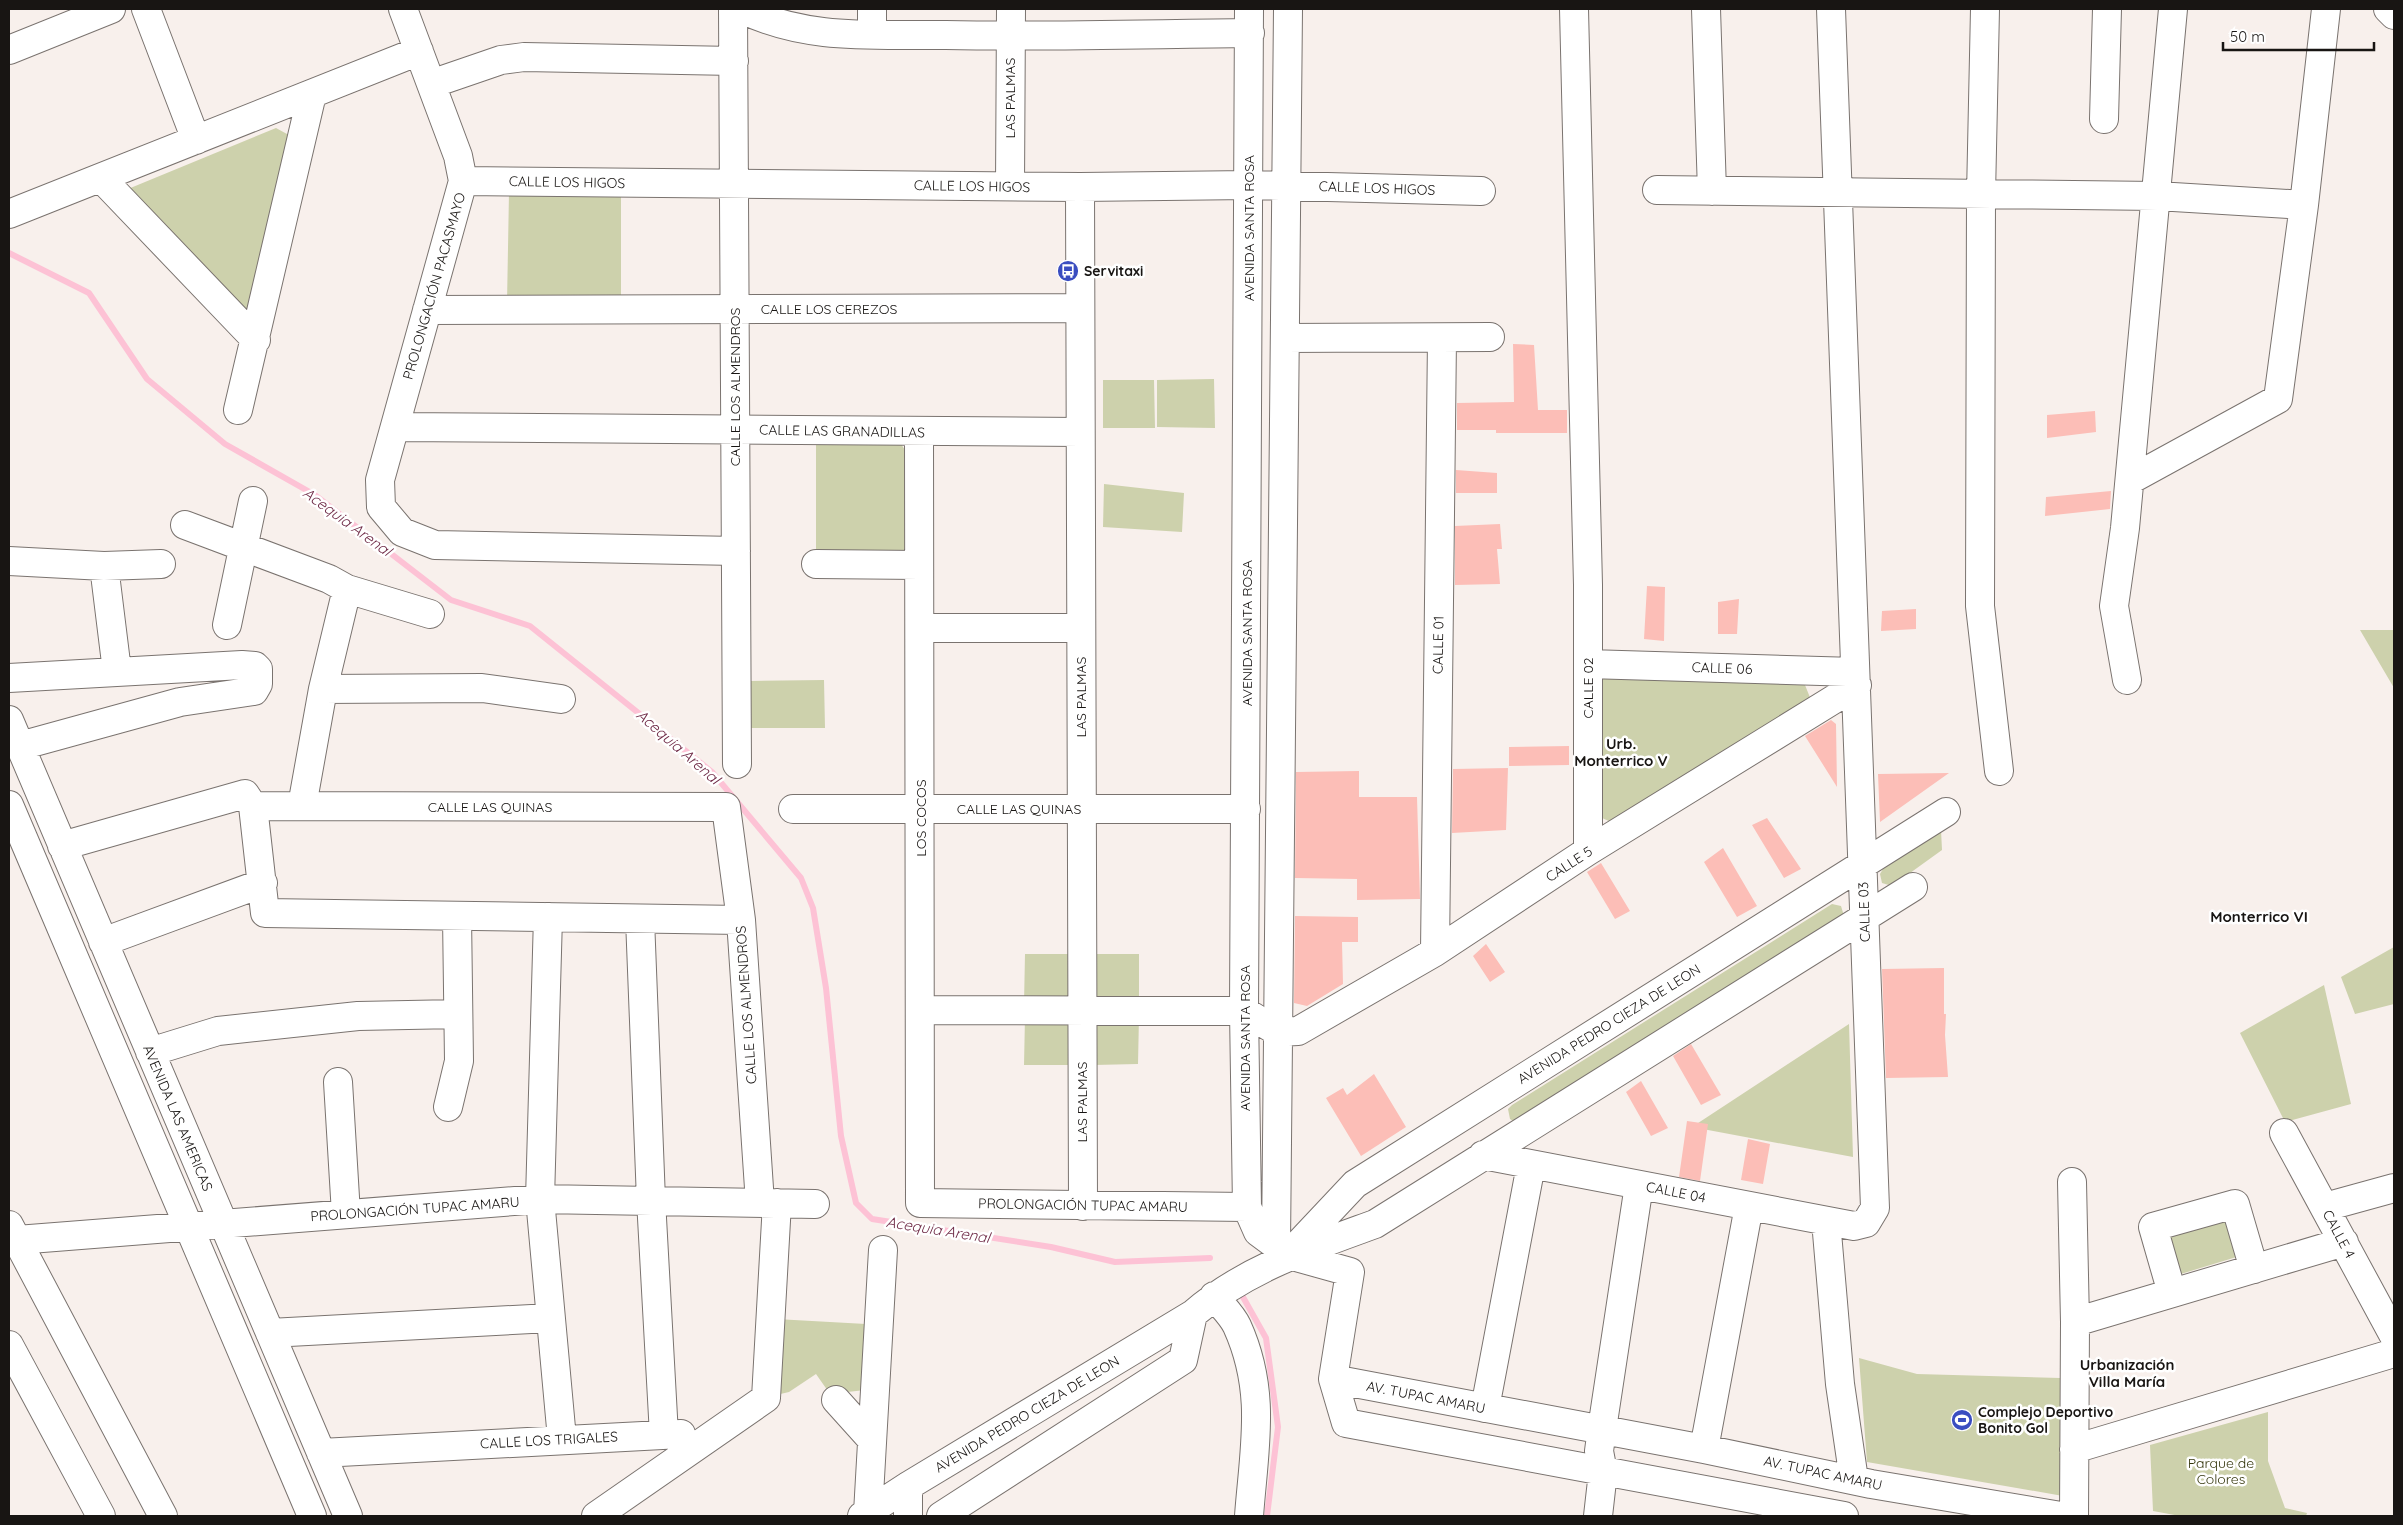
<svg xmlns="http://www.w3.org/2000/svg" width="2403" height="1525" viewBox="0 0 2403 1525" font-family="Quicksand,sans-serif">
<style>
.green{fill:#cdd1ac}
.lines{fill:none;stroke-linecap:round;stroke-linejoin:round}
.stream{stroke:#fdc2d5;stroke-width:6}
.building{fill:#fcbeb7}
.minor-casing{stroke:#7a736f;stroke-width:30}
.major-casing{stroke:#7a736f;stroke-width:30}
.minor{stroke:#fff;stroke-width:28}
.major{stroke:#fff;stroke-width:28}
.labels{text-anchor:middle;stroke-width:5;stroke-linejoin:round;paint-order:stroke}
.street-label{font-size:14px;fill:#181513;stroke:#fff}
.poi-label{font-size:14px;font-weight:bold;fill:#181513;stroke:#fff;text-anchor:start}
.park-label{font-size:14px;fill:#34360c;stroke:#fff}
.water-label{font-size:15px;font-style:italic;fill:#6f2b47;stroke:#fff}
.neighbourhood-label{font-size:15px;font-weight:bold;fill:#181513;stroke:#fff}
</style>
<rect width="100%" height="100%" fill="#f8f0ec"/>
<!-- green -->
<path class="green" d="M276 128 287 134 293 141 251 311 245 312 128 189Z
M509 192 621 194V303H507Z
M1214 379 1215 428 1157 427V380Z
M1154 380 1155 428H1103V380Z
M816 443 901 444 909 456 908 559 816 557Z
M1104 484 1184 493 1182 532 1103 527Z
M2360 630H2394V688Z
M1602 676 1805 685 1811 700 1613 823 1600 817Z
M824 680 825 728H751V681Z
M1941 830 1942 850 1892 886 1882 883 1880 874 1883 869Z
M1832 904 1841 906 1844 916 1516 1123 1510 1119 1508 1109 1512 1105Z
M2394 947V1004L2355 1014 2341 977Z
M1025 954H1070V1004H1024Z
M1095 954H1139V1004H1094Z
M2324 985 2351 1104 2285 1122 2240 1033Z
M1139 1016 1138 1064 1094 1065V1017Z
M1025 1017H1069V1065H1024Z
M1849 1024 1853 1157 1692 1127Z
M2230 1213 2243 1255 2171 1277 2159 1235Z
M776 1319 866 1324 865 1390 830 1394 816 1374 789 1392 772 1396Z
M1859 1358 1917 1374 2060 1378 2063 1496 1867 1462Z
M2268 1412V1461L2285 1508 2307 1513 2306 1516H2180L2153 1511 2150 1445Z"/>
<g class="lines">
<!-- stream -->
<path class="stream" d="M9 253 89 293 147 379 225 444 315 495 451 600 530 626 712 772 801 878 813 908 826 988 841 1136 856 1203 872 1219 1051 1247 1115 1262 1210 1258
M1239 1290 1266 1338 1278 1427 1267 1516"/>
</g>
<!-- building -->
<path class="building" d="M1513 344 1534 345 1538 410H1567V433H1496V430H1457V403L1514 402Z
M2095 411 2096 432 2047 438V415Z
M1456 470 1497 473V493H1456Z
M2111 491 2110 509 2045 516 2046 497Z
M1500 524 1502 549H1497L1500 584 1455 585V526Z
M1647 586 1665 587 1664 641 1644 639Z
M1739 599 1737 634H1718V602Z
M1916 609V629L1881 631 1882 611Z
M1831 720 1836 724 1837 787 1805 736Z
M1569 746V765L1509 766V747Z
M1508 768 1506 830 1452 833 1453 769Z
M1359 771V797H1417L1420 899 1357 900V879L1295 878 1296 772Z
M1949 773 1880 822 1878 774Z
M1767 818 1801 869 1784 878 1752 825Z
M1723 848 1757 906 1737 917 1704 862Z
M1601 863 1630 911 1615 919 1587 872Z
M1295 916 1358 917V942H1342L1343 984 1307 1006 1294 1003Z
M1486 944 1505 972 1490 982 1473 956Z
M1944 968V1014H1946L1945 1035 1948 1077 1886 1078 1882 969Z
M1691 1044 1721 1095 1701 1105 1673 1056Z
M1374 1074 1406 1127 1361 1156 1326 1098 1343 1088 1347 1095Z
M1641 1081 1668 1128 1651 1136 1626 1092Z
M1687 1121 1708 1124 1700 1181 1679 1177Z
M1748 1139 1770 1144 1763 1184 1741 1180Z"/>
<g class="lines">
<!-- minor casing -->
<g class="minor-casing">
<path id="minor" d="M146 9 196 140
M403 9 458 156 463 181 380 480 381 507 402 532 435 545 736 551
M733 9 737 764
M742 9C806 41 876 34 946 35 1047 37 1148 34 1250 33
M1249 9 1244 1011 1247 1207 1258 1232 1289 1255 1350 1272 1333 1379 1346 1423 1844 1516
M1574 9 1588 585V851
M1706 9 1712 191
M1985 9 1981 195 1980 606 1999 771
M2388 9 2394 15
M872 34V9
M9 50 111 9
M431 84 501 60 524 57 734 61
M2104 119 2107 9
M101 178 256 340
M463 181 1080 187 1249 185 1481 191
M1010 186 1011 9
M1080 187 1083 1206
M1657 190 2157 196 2304 205 2326 9
M9 214 419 51
M427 310 1080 308
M1285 338 1490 337
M238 410 312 94
M395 427 1080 432
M919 432 920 1203 1247 1207
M2130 480 2278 399 2304 205
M185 525 329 579 347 589 430 614
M9 561 104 566 161 564
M816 564 919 565
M104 566 117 671
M227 625 253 501
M920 628H1081
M1588 664 1855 672
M9 678 242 665 255 666 258 669V684L254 691 180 702 20 746
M2127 680 2114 606 2125 528 2173 9
M323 689 482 688 561 699
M9 720 348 1516
M9 805 312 1516
M253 806 726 807 741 920 760 1203
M302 806 323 689 347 589
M793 809H1246
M62 846 245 794 253 806 265 913 741 920
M548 917 540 1199 562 1439
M640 919 651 1200 664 1435
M103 942 263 883
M1435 952 1442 338
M920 1010 1244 1011 1278 1032 1298 1031 1435 952 1588 851 1857 685
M150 1052 218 1031 358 1016 458 1014
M338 1082 346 1214
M448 1107 459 1061 457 916
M2284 1133 2394 1336
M1483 1155 1854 1226 1866 1223 1875 1208 1831 9
M2072 1182 2075 1322 2074 1516
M2325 1207 2394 1188
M1826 1221 1840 1384 1854 1480
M17 1240 540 1199 815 1204
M1276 1245 1288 9
M1291 1252 1355 1184 1946 812
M2172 1293 2153 1227 2235 1204 2254 1269
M1214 1296C1221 1305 1232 1315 1237 1326 1267 1392 1254 1448 1249 1516
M2075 1322 2344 1242
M270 1333 550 1318
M1333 1379 1704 1449 1871 1484 2061 1516
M836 1400 872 1440
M1485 1408 1531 1165
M1704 1449 1749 1206
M2074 1449 2394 1353
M321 1453 681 1434
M908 1486V1516
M868 1513 883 1250
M596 1516 766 1398 777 1203
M862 1516 908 1486 1193 1314C1245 1269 1312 1247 1375 1224L1913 887
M941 1516 1183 1360 1193 1314
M1598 1516 1603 1472 1599 1451 1602 1429 1639 1185"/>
</g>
<!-- major casing -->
<g class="major-casing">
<path id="major" d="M9 1225 163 1516
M9 1345 101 1516"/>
</g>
<!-- minor -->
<use href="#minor" class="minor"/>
<!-- major -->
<use href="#major" class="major"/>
</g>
<!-- icons -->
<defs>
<g id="bus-disc" transform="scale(1.125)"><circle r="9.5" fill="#3a4dc0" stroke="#fff"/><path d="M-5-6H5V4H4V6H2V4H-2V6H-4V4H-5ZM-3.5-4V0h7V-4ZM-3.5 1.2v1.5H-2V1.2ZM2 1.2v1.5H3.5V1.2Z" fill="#fff"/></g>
<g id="stadium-disc" transform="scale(1.125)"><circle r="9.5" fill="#3a4dc0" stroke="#fff"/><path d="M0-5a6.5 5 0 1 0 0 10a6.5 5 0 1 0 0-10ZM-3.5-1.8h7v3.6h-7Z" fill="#fff"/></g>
</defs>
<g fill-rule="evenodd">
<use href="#bus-disc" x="1068" y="271"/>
<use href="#stadium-disc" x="1962" y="1420"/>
</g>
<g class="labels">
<!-- street labels -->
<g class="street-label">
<text transform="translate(1010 98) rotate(-90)" y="5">LAS PALMAS</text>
<text transform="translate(567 182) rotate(1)" y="5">CALLE LOS HIGOS</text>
<text transform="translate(972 186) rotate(1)" y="5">CALLE LOS HIGOS</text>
<text transform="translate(1377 188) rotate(2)" y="5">CALLE LOS HIGOS</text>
<text transform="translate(1249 228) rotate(-90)" y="5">AVENIDA SANTA ROSA</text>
<text transform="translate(434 286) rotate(-74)" y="5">PROLONGACIÓN PACASMAYO</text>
<text x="829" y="314">CALLE LOS CEREZOS</text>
<text transform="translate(735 387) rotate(-90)" y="5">CALLE LOS ALMENDROS</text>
<text transform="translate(842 431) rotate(1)" y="5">CALLE LAS GRANADILLAS</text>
<text transform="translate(1247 633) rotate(-90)" y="5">AVENIDA SANTA ROSA</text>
<text transform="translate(1438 645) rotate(-89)" y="5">CALLE 01</text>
<text transform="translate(1722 668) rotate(2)" y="5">CALLE 06</text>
<text transform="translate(1588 688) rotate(-90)" y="5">CALLE 02</text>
<text transform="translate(1081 697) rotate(-90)" y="5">LAS PALMAS</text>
<text x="490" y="812">CALLE LAS QUINAS</text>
<text x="1019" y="814">CALLE LAS QUINAS</text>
<text transform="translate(921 818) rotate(-90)" y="5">LOS COCOS</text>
<text transform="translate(1569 864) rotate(-33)" y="5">CALLE 5</text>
<text transform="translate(1864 912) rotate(-92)" y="5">CALLE 03</text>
<text transform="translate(746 1005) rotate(-94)" y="5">CALLE LOS ALMENDROS</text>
<text transform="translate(1609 1024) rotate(-32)" y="5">AVENIDA PEDRO CIEZA DE LEON</text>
<text transform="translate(1245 1038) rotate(-90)" y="5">AVENIDA SANTA ROSA</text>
<text transform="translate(1082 1102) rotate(-90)" y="5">LAS PALMAS</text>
<text transform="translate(178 1118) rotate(67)" y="5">AVENIDA LAS AMERICAS</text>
<text transform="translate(1676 1192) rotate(11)" y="5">CALLE 04</text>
<text transform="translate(1083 1205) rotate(1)" y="5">PROLONGACIÓN TUPAC AMARU</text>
<text transform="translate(415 1209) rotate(-4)" y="5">PROLONGACIÓN TUPAC AMARU</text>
<text transform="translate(2339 1234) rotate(62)" y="5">CALLE 4</text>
<text transform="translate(1426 1397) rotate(11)" y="5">AV. TUPAC AMARU</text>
<text transform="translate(1027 1414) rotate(-31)" y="5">AVENIDA PEDRO CIEZA DE LEON</text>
<text transform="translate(549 1440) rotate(-3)" y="5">CALLE LOS TRIGALES</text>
<text transform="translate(1823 1473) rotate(12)" y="5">AV. TUPAC AMARU</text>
</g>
<!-- poi labels -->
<g class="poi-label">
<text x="1084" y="276">Servitaxi</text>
<text x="1978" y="1417">Complejo Deportivo<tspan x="1978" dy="16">Bonito Gol</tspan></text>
</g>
<!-- park labels -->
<g class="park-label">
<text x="2221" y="1468">Parque de<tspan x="2221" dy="16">Colores</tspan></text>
</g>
<!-- water labels -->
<g class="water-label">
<text transform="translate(347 522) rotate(36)" y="5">Acequia Arenal</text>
<text transform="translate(678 747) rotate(41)" y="5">Acequia Arenal</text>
<text transform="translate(938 1230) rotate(9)" y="5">Acequia Arenal</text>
</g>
<!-- neighbourhood labels -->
<g class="neighbourhood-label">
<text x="1621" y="749">Urb.<tspan x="1621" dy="17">Monterrico V</tspan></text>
<text x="2259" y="922">Monterrico VI</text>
<text x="2127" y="1370">Urbanización<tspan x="2127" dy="17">Villa María</tspan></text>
</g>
</g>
<!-- border -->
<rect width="2403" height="1525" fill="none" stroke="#181513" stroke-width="20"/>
<!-- scale -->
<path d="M2223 42v8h151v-8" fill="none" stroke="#181513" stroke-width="2.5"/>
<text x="2230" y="42" font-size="15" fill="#181513" stroke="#ffffff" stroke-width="4" paint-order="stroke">50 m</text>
</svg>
